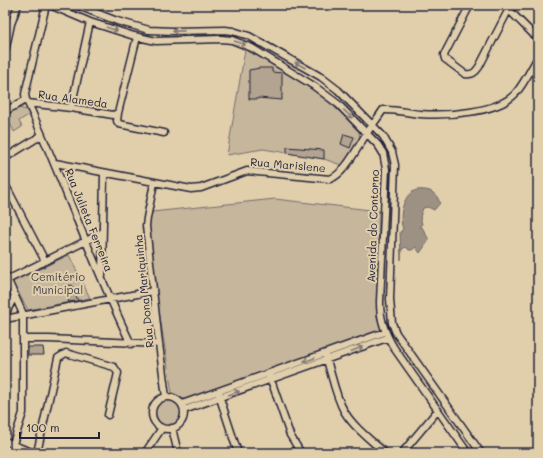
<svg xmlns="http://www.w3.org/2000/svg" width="543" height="458" viewBox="0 0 543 458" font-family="Mali,sans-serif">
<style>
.green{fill:#c5b69c;stroke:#746c6c}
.water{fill:#9d9184;stroke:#6c6567}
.building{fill:#b2a490;stroke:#22223b}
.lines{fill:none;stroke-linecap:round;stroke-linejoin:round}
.minor-casing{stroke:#22223b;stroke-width:9}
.minor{stroke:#e1cfac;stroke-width:6}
.oneway{stroke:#827874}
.labels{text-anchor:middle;stroke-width:4;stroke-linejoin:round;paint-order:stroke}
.street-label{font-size:11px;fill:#22223b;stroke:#e1cfac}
.park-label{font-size:11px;fill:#43404e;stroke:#e1cfac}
</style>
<rect width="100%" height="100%" fill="#e1cfac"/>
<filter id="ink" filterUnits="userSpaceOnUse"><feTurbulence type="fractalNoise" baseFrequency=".025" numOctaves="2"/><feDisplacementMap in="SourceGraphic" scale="8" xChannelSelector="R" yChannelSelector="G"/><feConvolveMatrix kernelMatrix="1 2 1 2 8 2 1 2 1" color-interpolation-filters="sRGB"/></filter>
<g filter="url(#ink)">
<!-- green -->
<path class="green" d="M245 50C279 66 310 86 338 110 346 117 352 125 359 132L360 139 346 160 341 165 324 159 263 149 227 155Z
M19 108 27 110 30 114 19 121 22 127 14 132 6 114 14 109Z
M275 199 379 211 377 317 382 333 193 399H184L172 393 157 298 149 224 152 212Z
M69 255 90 298 28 310 12 282Z
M155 412a14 14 0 1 1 28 0a14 14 0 1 1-28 0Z"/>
<!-- water -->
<path class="water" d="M417 190C428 189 436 191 440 203L434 210 428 207 423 208 420 217 422 224 419 227H422L429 240 420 253 416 247 412 250H409L406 247 402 249 401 260 400 232 403 229C398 217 403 193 417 190Z"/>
<!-- building -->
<path class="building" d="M260 68H272V72L282 73V100L258 98V99H249V70Z
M344 134 354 137 350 148 341 144Z
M287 147 324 150V159L287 153Z
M72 285 78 301 69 302 64 287Z
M28 347H43L44 355H28Z"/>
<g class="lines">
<!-- minor casing -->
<g class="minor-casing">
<path id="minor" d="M50 5 90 22 134 36 156 41 221 39 232 40 252 48 314 86 338 104 378 145 383 153 386 169 380 302C380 320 385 333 394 348L468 453
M76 5 117 21 149 30 173 31 225 30 233 31 249 36 321 77 338 90 383 136 392 152 395 165 390 299 392 323 396 333 481 453
M470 5 444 55 445 59 465 74C472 75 475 73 479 67L511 5
M504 5 538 39
M5 52 11 24 18 5
M26 100 25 94 46 5
M27 101 28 103 71 108 113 115 118 113 137 37
M28 103C64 183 93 265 131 344
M71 108 90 22
M5 111 26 100
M118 113 117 121 119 124 164 133
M5 158 42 135
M55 163 191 189 201 188 247 171 330 179C345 174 358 146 367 133 372 125 378 118 383 110 395 109 408 113 420 114 445 116 497 113 515 94 524 84 531 69 538 57
M154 183 147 218 146 226 159 344 166 397
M5 184 45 261
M5 274 23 314V413L10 453
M102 276 104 173
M5 281 102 233
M5 315 15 295
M5 319 153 291
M23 339H49L159 344
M326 357C332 375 335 395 344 411 354 428 371 440 385 453
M270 377 290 435 301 453
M219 395 238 453
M152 413a16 16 0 1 1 32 0a16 16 0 1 1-32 0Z
M182 404 385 332
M184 410 387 338
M172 428 178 453
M5 441 14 445
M13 445 34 453
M37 453 58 358 66 353 114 367 118 373 108 415
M145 453 162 428
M402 453 438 410"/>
</g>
<!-- minor -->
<use href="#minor" class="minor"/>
</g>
<!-- one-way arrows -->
<defs><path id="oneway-shaft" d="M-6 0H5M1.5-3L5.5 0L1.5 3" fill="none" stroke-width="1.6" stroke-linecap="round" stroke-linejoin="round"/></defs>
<g class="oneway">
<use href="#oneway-shaft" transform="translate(112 29) rotate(18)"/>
<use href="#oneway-shaft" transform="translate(178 31) rotate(179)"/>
<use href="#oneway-shaft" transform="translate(240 43) rotate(19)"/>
<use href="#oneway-shaft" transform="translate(300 65) rotate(-150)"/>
<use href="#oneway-shaft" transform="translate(348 114) rotate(44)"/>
<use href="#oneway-shaft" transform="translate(357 349) rotate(-21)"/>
<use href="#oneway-shaft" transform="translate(309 360) rotate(160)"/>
<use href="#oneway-shaft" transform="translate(234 393) rotate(-19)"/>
</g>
</g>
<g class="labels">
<!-- street labels -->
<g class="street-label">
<text transform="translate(73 99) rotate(8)" y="4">Rua Alameda</text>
<text transform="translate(288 165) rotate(5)" y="4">Rua Marislene</text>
<text transform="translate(89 220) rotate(68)" y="4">Rua Julieta Ferreira</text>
<text transform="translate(373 226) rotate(-88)" y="4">Avenida do Contorno</text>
<text transform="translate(144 291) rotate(-96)" y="4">Rua Dona Mariquinha</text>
</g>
<!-- park labels -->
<g class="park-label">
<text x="58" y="281">Cemitério<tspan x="58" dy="13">Municipal</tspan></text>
</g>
</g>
<!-- margin -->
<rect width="543" height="458" fill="none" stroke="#e1cfac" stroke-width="20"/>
<rect x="10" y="10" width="523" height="438" fill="none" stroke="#22223b" stroke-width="1.5" filter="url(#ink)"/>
<!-- scale -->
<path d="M20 432v6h79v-6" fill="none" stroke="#22223b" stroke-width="2"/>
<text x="26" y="432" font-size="12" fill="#22223b" stroke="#e1cfac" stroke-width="3" paint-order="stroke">100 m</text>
</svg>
